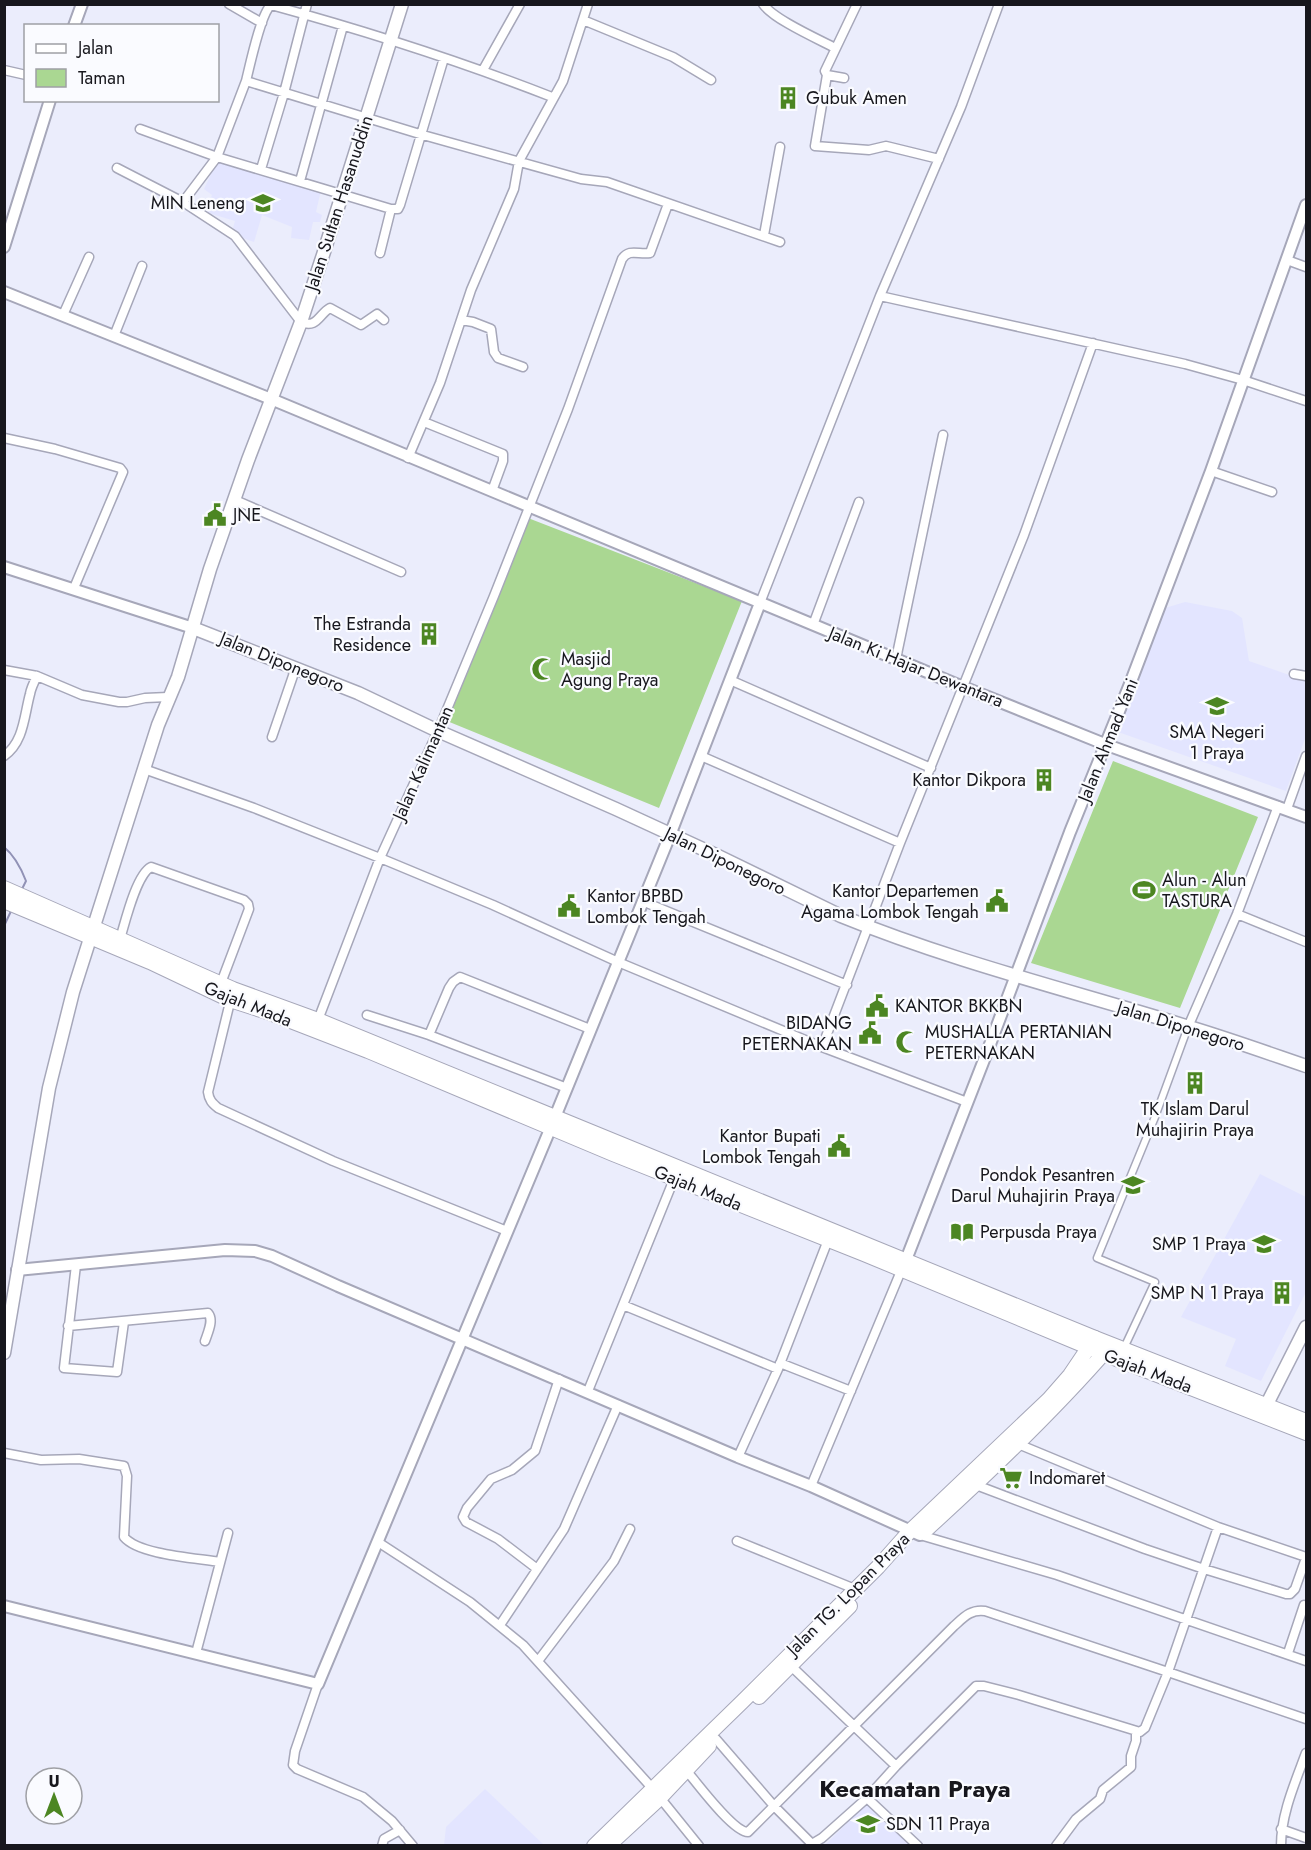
<svg xmlns="http://www.w3.org/2000/svg" width="1311" height="1850" viewBox="0 0 1311 1850" font-family="Jost,sans-serif">
<style>
.built{fill:#e3e5ff}
.green{fill:#aad792}
.lines{fill:none;stroke-linecap:round;stroke-linejoin:round}
.stream{stroke:#9192b6;stroke-width:2}
.pedestrian-casing{stroke:#a6a7b9;stroke-width:9}
.minor-casing{stroke:#a6a7b9;stroke-width:11}
.tertiary-casing{stroke:#a6a7b9;stroke-width:14}
.secondary-casing{stroke:#a6a7b9;stroke-width:15}
.primary-casing{stroke:#a6a7b9;stroke-width:16}
.trunk-casing{stroke:#a6a7b9;stroke-width:16}
.pedestrian{stroke:#fff;stroke-width:6}
.minor{stroke:#fff;stroke-width:8}
.tertiary{stroke:#fff;stroke-width:10}
.secondary{stroke:#fff;stroke-width:12}
.primary{stroke:#fff;stroke-width:14}
.trunk{stroke:#fff;stroke-width:14}
.labels{text-anchor:middle;stroke-width:4.5;stroke-linejoin:round;paint-order:stroke}
.poi-label{font-size:18px;fill:#17171d;stroke:#fafbff;text-anchor:start}
.street-label{font-size:18px;fill:#17171d;stroke:#fafbff}
.district-label{font-size:24px;font-weight:bold;fill:#17171d;stroke:#fafbff}
</style>
<rect width="100%" height="100%" fill="#ebedfc"/>
<!-- built -->
<path class="built" d="M219 157 321 190 316 212 322 215 320 222H313L309 240 291 238 292 227 262 215 254 242 237 236 239 232 233 228 235 221 205 212 212 195 204 189Z
M1185 602 1232 611 1242 618 1249 661 1306 681V736L1286 791 1118 732 1165 608Z
M1260 1174 1306 1197V1292L1261 1381 1225 1366 1236 1339 1181 1317Z
M485 1789 544 1845H444L446 1827Z
M868 1802 912 1846H824Z"/>
<!-- green -->
<path class="green" d="M528 518 742 601 659 808 447 721Z
M1113 761 1258 817 1180 1008 1031 963Z"/>
<g class="lines">
<!-- stream -->
<path class="stream" d="M4 847C15 856 21 868 26 881L21 891
M4 926 12 909"/>
<!-- pedestrian casing -->
<g class="pedestrian-casing">
<path id="pedestrian" d="M1124 1348 1155 1282 1097 1258 1155 1117 1188 1027"/>
</g>
<!-- minor casing -->
<g class="minor-casing">
<path id="minor" d="M229 4 262 23
M763 4C773 19 818 39 835 48
M583 20 673 57 711 80
M4 70 26 75
M483 70 520 4
M827 75 815 146 869 150 886 146 939 159
M844 78 827 75 825 71 857 4
M552 97C460 61 366 31 271 5 261 13 250 65 246 81L423 135 581 179 607 182 780 242
M140 129 217 157 246 81
M117 168 183 202 217 157 391 209 380 253
M261 169 284 93 307 4
M300 181 343 26
M183 202 235 236 301 322C317 329 319 314 330 308L361 325 377 314 384 320
M391 209H398L400 205 444 58
M764 235 780 147
M1287 260 1306 267
M880 296 1185 364 1243 380 1306 401
M63 315 89 257
M461 320 473 322 491 329 494 352 498 358 523 367
M114 336 142 266
M424 422 503 454V461L492 491
M4 438 55 449 120 468 123 472 74 588
M408 458 440 383 471 290 514 189 519 161 563 81 588 4
M1211 471 1272 492
M235 500 401 572
M760 603 880 296 961 107 999 4
M813 625 859 502
M896 659 943 435
M4 670 37 676 82 695 119 702H127L145 698 168 697
M1294 674 1306 676
M730 680 931 768
M272 737 296 667
M4 756C24 742 24 716 30 694 31 688 34 682 37 676
M701 756 900 843
M144 769 254 808 380 858 493 905 618 962 822 1047
M1287 809 1306 756
M642 901 847 985
M1237 914 1306 942
M120 939C125 923 136 875 151 867L244 900 248 904 249 909 221 983
M231 998 208 1092C209 1100 212 1103 218 1108L333 1161 507 1231
M367 1015 429 1035 567 1088
M318 1020 380 858 438 731 494 596 568 409 622 259C629 248 639 255 650 253L668 204
M1188 1027 1237 914 1278 806
M429 1035 449 988 453 982 460 977 590 1029
M967 1102 822 1047 900 843 1024 535 1093 343
M76 1265 64 1368 117 1372 124 1322
M623 1305 778 1369
M68 1326 208 1313C214 1320 208 1332 205 1341
M780 1363 851 1391
M588 1391 674 1179
M1018 1444 1218 1527 1306 1557
M4 1453 41 1460 79 1459 124 1466 127 1476 124 1537C139 1555 196 1558 220 1562
M738 1457 778 1369 828 1240
M976 1485 1145 1549 1204 1569 1286 1594H1290L1295 1589 1306 1558
M811 1486 901 1271
M1218 1527 1168 1672 1306 1719
M920 1535 1057 1575 1306 1661
M737 1541 855 1589
M378 1542 470 1602 523 1645 653 1789 699 1846
M536 1568 498 1539 466 1522 463 1517 467 1508 491 1479 512 1470 535 1451 559 1379
M500 1625 564 1529 618 1405
M196 1653 228 1533
M1288 1653 1304 1605
M538 1661 614 1561 630 1529
M791 1666 896 1766 867 1798 918 1846
M318 1684 295 1751 293 1765 297 1769 363 1797 392 1821 413 1846
M716 1739 774 1806 812 1844 822 1838 867 1798
M686 1770C697 1783 733 1832 748 1832L954 1626C964 1617 971 1609 985 1611L1168 1672 1145 1728 1140 1732 1019 1695 984 1686H976L896 1766
M1281 1829 1306 1838
M382 1846 384 1839 400 1830
M1056 1846 1076 1819 1100 1799 1103 1790 1131 1767V1756L1136 1741V1731
M1281 1846C1281 1814 1295 1783 1306 1753"/>
</g>
<!-- tertiary casing -->
<g class="tertiary-casing">
<path id="tertiary" d="M74 26 82 4
M4 247 50 100
M4 292 271 399 963 687 1107 745 1306 817
M4 567 193 628
M555 1117 670 835 760 603
M904 1265 989 1047 1070 832 1130 684 1211 471 1306 205
M17 1270 225 1250 255 1251 272 1256 338 1286 738 1457 811 1486 920 1535
M4 1606 318 1684 551 1127"/>
</g>
<!-- secondary casing -->
<g class="secondary-casing">
<path id="secondary" d="M193 628 358 693 438 731 616 809 718 856 841 916C954 962 1073 991 1189 1027 1229 1039 1268 1053 1306 1066
M4 1353 49 1088 73 992 158 725 178 677 210 569 248 460 301 322 323 255 402 4
M1267 1404 1306 1327"/>
</g>
<!-- primary casing -->
<g class="primary-casing">
<path id="primary" d="M4 888 233 989 318 1020 1095 1338
M4 901 150 962 230 1000 270 1013 368 1051 613 1154 864 1254 1088 1347"/>
</g>
<!-- trunk casing -->
<g class="trunk-casing">
<path id="trunk" d="M1096 1351 1306 1433
M927 1529C991 1471 1054 1411 1111 1345
M759 1697 850 1606
M594 1846 742 1702 878 1567 910 1531 1049 1399 1070 1375 1095 1338 1306 1421
M608 1846 660 1798 709 1746"/>
</g>
<!-- pedestrian -->
<use href="#pedestrian" class="pedestrian"/>
<!-- minor -->
<use href="#minor" class="minor"/>
<!-- tertiary -->
<use href="#tertiary" class="tertiary"/>
<!-- secondary -->
<use href="#secondary" class="secondary"/>
<!-- primary -->
<use href="#primary" class="primary"/>
<!-- trunk -->
<use href="#trunk" class="trunk"/>
</g>
<!-- icons -->
<defs>
<g id="building-bare" transform="scale(1.8)"><path d="M-4-6H4V6H1V3H-1V6H-4ZM-2.5-4.3h1.7v1.8h-1.7ZM.8-4.3h1.7v1.8H.8ZM-2.5-1h1.7V.8h-1.7ZM.8-1h1.7V.8H.8Z" fill="#4c8622" stroke="#fafbff" stroke-width="2.5" paint-order="stroke"/></g>
<g id="school-bare" transform="scale(1.8)"><path d="M0-5L7-2L0 1L-7-2ZM-4 1L0 2.5L4 1V4Q0 6-4 4Z" fill="#4c8622" stroke="#fafbff" stroke-width="2.5" paint-order="stroke"/></g>
<g id="civic-bare" transform="scale(1.8)"><path d="M-.6-6.5H3V-4.5H.6V-3L4-1V1h2V6H-6V1h2V-1L-.6-3ZM-1.2 2.5V6h2.4V2.5Z" fill="#4c8622" stroke="#fafbff" stroke-width="2.5" paint-order="stroke"/></g>
<g id="mosque-bare" transform="scale(1.8)"><path d="M3.5-4.9A6 6 0 1 0 3.5 4.9A5 5 0 1 1 3.5-4.9Z" fill="#4c8622" stroke="#fafbff" stroke-width="2.5" paint-order="stroke"/></g>
<g id="stadium-bare" transform="scale(1.8)"><path d="M0-5a6.5 5 0 1 0 0 10a6.5 5 0 1 0 0-10ZM-3.5-1.8h7v3.6h-7Z" fill="#4c8622" stroke="#fafbff" stroke-width="2.5" paint-order="stroke"/></g>
<g id="library-bare" transform="scale(1.8)"><path d="M-6-4Q-3-5.5-.7-3.5V5Q-3 3-6 4ZM6-4Q3-5.5 .7-3.5V5Q3 3 6 4Z" fill="#4c8622" stroke="#fafbff" stroke-width="2.5" paint-order="stroke"/></g>
<g id="supermarket-bare" transform="scale(1.8)"><path d="M-6-5.5h2.5l.6 2H6L4.5 2H-2.5L-4.4-4H-6ZM-1.5 3.2a1.3 1.3 0 1 0 .1 0ZM3 3.2a1.3 1.3 0 1 0 .1 0Z" fill="#4c8622" stroke="#fafbff" stroke-width="2.5" paint-order="stroke"/></g>
</defs>
<g fill-rule="evenodd">
<use href="#building-bare" x="788" y="98"/>
<use href="#school-bare" x="263" y="203"/>
<use href="#civic-bare" x="215" y="515"/>
<use href="#building-bare" x="429" y="634"/>
<use href="#mosque-bare" x="543" y="669"/>
<use href="#school-bare" x="1217" y="706"/>
<use href="#building-bare" x="1044" y="780"/>
<use href="#stadium-bare" x="1144" y="890"/>
<use href="#civic-bare" x="997" y="901"/>
<use href="#civic-bare" x="569" y="906"/>
<use href="#civic-bare" x="877" y="1006"/>
<use href="#civic-bare" x="870" y="1033"/>
<use href="#mosque-bare" x="907" y="1042"/>
<use href="#building-bare" x="1195" y="1083"/>
<use href="#civic-bare" x="839" y="1146"/>
<use href="#school-bare" x="1133" y="1185"/>
<use href="#library-bare" x="962" y="1232"/>
<use href="#school-bare" x="1264" y="1244"/>
<use href="#building-bare" x="1282" y="1293"/>
<use href="#supermarket-bare" x="1011" y="1478"/>
<use href="#school-bare" x="868" y="1824"/>
</g>
<g class="labels">
<!-- poi labels -->
<g class="poi-label">
<text x="806" y="104">Gubuk Amen</text>
<text x="245" y="209" text-anchor="end">MIN Leneng</text>
<text x="233" y="521">JNE</text>
<text x="411" y="630" text-anchor="end">The Estranda<tspan x="411" dy="21">Residence</tspan></text>
<text x="561" y="665">Masjid<tspan x="561" dy="21">Agung Praya</tspan></text>
<text x="1217" y="738" text-anchor="middle">SMA Negeri<tspan x="1217" dy="21">1 Praya</tspan></text>
<text x="1026" y="786" text-anchor="end">Kantor Dikpora</text>
<text x="1162" y="886">Alun - Alun<tspan x="1162" dy="21">TASTURA</tspan></text>
<text x="979" y="897" text-anchor="end">Kantor Departemen<tspan x="979" dy="21">Agama Lombok Tengah</tspan></text>
<text x="587" y="902">Kantor BPBD<tspan x="587" dy="21">Lombok Tengah</tspan></text>
<text x="895" y="1012">KANTOR BKKBN</text>
<text x="852" y="1029" text-anchor="end">BIDANG<tspan x="852" dy="21">PETERNAKAN</tspan></text>
<text x="925" y="1038">MUSHALLA PERTANIAN<tspan x="925" dy="21">PETERNAKAN</tspan></text>
<text x="1195" y="1115" text-anchor="middle">TK Islam Darul<tspan x="1195" dy="21">Muhajirin Praya</tspan></text>
<text x="821" y="1142" text-anchor="end">Kantor Bupati<tspan x="821" dy="21">Lombok Tengah</tspan></text>
<text x="1115" y="1181" text-anchor="end">Pondok Pesantren<tspan x="1115" dy="21">Darul Muhajirin Praya</tspan></text>
<text x="980" y="1238">Perpusda Praya</text>
<text x="1246" y="1250" text-anchor="end">SMP 1 Praya</text>
<text x="1264" y="1299" text-anchor="end">SMP N 1 Praya</text>
<text x="1029" y="1484">Indomaret</text>
<text x="886" y="1830">SDN 11 Praya</text>
</g>
<!-- street labels -->
<g class="street-label">
<text transform="translate(339 203) rotate(-72)" y="6">Jalan Sultan Hasanuddin</text>
<text transform="translate(282 662) rotate(22)" y="6">Jalan Diponegoro</text>
<text transform="translate(916 667) rotate(22)" y="6">Jalan Ki Hajar Dewantara</text>
<text transform="translate(1108 740) rotate(-68)" y="6">Jalan Ahmad Yani</text>
<text transform="translate(423 763) rotate(-66)" y="6">Jalan Kalimantan</text>
<text transform="translate(725 861) rotate(26)" y="6">Jalan Diponegoro</text>
<text transform="translate(248 1004) rotate(22)" y="6">Gajah Mada</text>
<text transform="translate(1181 1026) rotate(17)" y="6">Jalan Diponegoro</text>
<text transform="translate(698 1188) rotate(22)" y="6">Gajah Mada</text>
<text transform="translate(1148 1371) rotate(21)" y="6">Gajah Mada</text>
<text transform="translate(848 1594) rotate(-45)" y="6">Jalan TG. Lopan Praya</text>
</g>
<!-- district labels -->
<g class="district-label">
<text x="915" y="1797">Kecamatan Praya</text>
</g>
</g>
<!-- border -->
<rect width="1311" height="1850" fill="none" stroke="#17171d" stroke-width="12"/>
<!-- legend -->
<rect x="24" y="24" width="195" height="78" fill="#fafbff" stroke="#9fa0a5" stroke-width="1.5"/>
<rect x="36" y="44" width="30" height="9" fill="#ffffff" stroke="#9fa0a5" stroke-width="1.5"/>
<text x="78" y="54" font-size="18" fill="#17171d">Jalan</text>
<rect x="36" y="69" width="30" height="18" fill="#aad792" stroke="#9fa0a5" stroke-width="1.5"/>
<text x="78" y="84" font-size="18" fill="#17171d">Taman</text>
<!-- north arrow -->
<g transform="translate(54 1796)"><circle r="28" fill="#fafbff" stroke="#9fa0a5" stroke-width="1.5"/>
<path d="M0-4.5L10 22L0 15L-10 22Z" fill="#4c8622"/>
<text y="-9" font-size="16" font-weight="bold" text-anchor="middle" fill="#17171d">U</text>
</g>
</svg>
